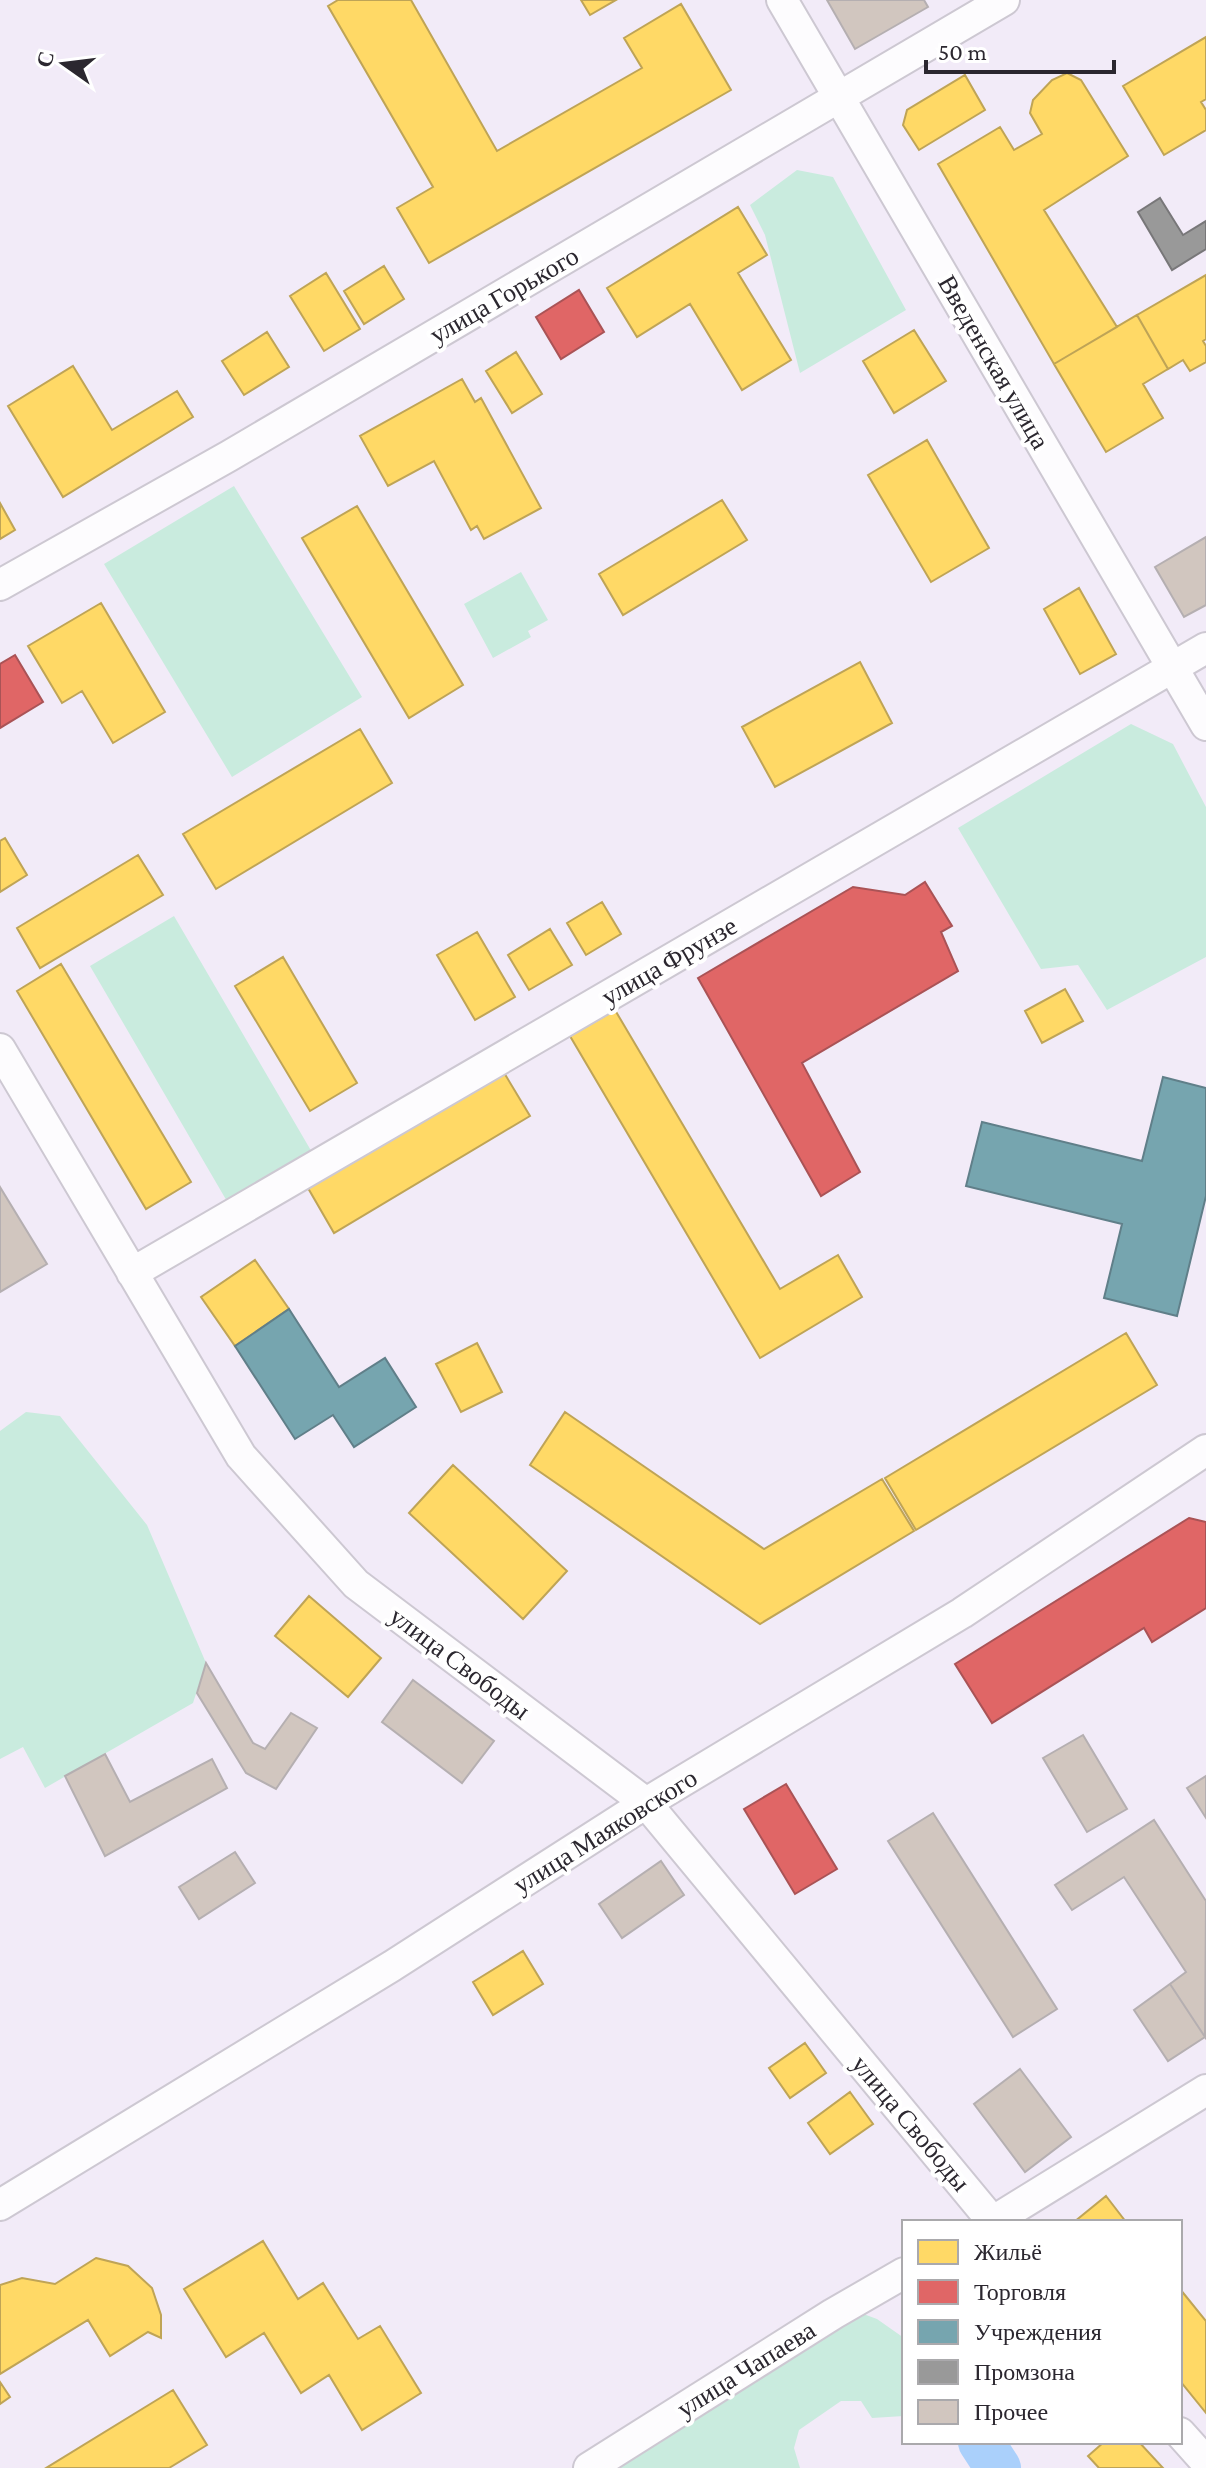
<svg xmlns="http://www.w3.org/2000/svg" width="1206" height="2468" viewBox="0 0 1206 2468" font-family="'Crimson Pro',serif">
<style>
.green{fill:#c9ebde}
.homes{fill:#ffd966;stroke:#bfa456;stroke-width:2}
.shops{fill:#e06666;stroke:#aa5356;stroke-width:2}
.public{fill:#76a5af;stroke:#607f89;stroke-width:2}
.industry{fill:#999;stroke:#787779;stroke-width:2}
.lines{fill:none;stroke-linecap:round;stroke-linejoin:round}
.river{stroke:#aad0fb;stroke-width:46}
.building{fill:#d1c6bf;stroke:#b5afb1;stroke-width:2}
.minor-casing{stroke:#cdc8d2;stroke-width:34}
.minor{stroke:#fdfcfe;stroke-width:30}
.labels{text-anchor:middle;stroke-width:8;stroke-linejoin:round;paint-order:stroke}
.street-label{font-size:26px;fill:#2b272f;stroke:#fff}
</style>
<rect width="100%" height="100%" fill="#f2ebf8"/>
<!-- green -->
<path class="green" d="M797 170 833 177 906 310 800 373 765 235 750 205Z
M234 486 362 697 232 777 104 564Z
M521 572 548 620 528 631 531 637 493 658 464 604Z
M1131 724 1173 744 1206 807V957L1107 1010 1078 965 1041 969 958 828Z
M174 916 313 1154 228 1203 90 966Z
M26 1412 60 1416 147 1525 206 1663 193 1703 45 1788 23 1747 0 1759V1431Z
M858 2312 877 2319 904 2338V2416L872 2418 861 2401H841L799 2430 794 2448 800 2468H605Z"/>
<!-- homes -->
<path class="homes" d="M338 0H411L497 151 642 68 624 38 681 4 731 90 429 263 397 208 433 187 328 6Z
M581 0H616L590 15Z
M1206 37V99L1201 102 1206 110V130L1164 155 1123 86Z
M1067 73 1081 80 1128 156 1044 210 1117 327 1054 364 938 164 1000 127 1014 150 1042 134 1030 113 1033 100 1052 80Z
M965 75 985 110 919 150 903 125 907 110Z
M738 207 767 255 738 273 791 360 742 390 690 304 637 337 607 288Z
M384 266 404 299 364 324 344 291Z
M326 273 360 329 324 351 290 296Z
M1206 275V339L1203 341 1206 346V362L1190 371 1183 360 1168 369 1137 315Z
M1137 315 1168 369 1143 384 1163 418 1106 452 1054 364Z
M914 330 946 381 894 413 863 361Z
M267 332 289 367 244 395 222 361Z
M516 352 542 394 512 413 486 371Z
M73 366 112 430 177 391 193 417 63 497 8 406Z
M462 379 475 402 481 398 541 508 484 539 477 526 471 530 434 461 388 486 360 436Z
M927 440 989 548 931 582 868 475Z
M722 500 747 540 623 615 599 574Z
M0 503 15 530 0 539Z
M357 506 463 685 409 718 302 538Z
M1079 588 1116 654 1080 674 1044 609Z
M101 603 165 712 113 743 82 691 62 703 28 646Z
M860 662 892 723 775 787 742 727Z
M360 729 392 783 216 889 183 834Z
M5 838 27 875 0 892V841Z
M138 855 163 895 40 968 17 928Z
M602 902 621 934 586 955 567 923Z
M550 929 572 965 529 990 508 955Z
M477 932 515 997 475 1020 437 955Z
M283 957 357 1083 310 1111 235 986Z
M61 964 191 1182 146 1209 17 991Z
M1065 989 1083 1021 1042 1043 1025 1011Z
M615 1010 780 1289 838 1255 862 1297 760 1358 570 1036Z
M503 1071 530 1116 334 1233 308 1188Z
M255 1260 289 1309 235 1346 201 1297Z
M1126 1333 1157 1385 916 1530 885 1478Z
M477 1343 502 1392 461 1412 436 1364Z
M565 1412 764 1549 882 1479 914 1531 760 1624 530 1465Z
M453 1465 567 1571 523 1619 409 1513Z
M309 1596 381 1658 348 1697 275 1636Z
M523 1951 543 1984 493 2015 473 1982Z
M805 2043 826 2073 790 2098 769 2068Z
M850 2092 873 2124 830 2154 808 2123Z
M1106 2196 1126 2222H1074Z
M263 2241 298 2299 323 2283 358 2339 380 2326 421 2393 362 2430 329 2375 301 2393 264 2333 226 2357 184 2289Z
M96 2258 128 2266 152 2288 161 2315V2338L148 2332 110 2356 88 2320 0 2374V2285L22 2278 55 2284Z
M1180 2289 1206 2321V2413L1180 2381Z
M0 2382 10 2397 0 2404Z
M173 2390 207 2445 169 2468H46Z
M1104 2442H1139L1163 2468H1099L1088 2456Z"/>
<!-- shops -->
<path class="shops" d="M579 290 604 332 561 359 536 317Z
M15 655 43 702 0 728V664Z
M925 882 952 926 941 932 958 971 802 1063 860 1172 821 1196 698 978 853 887 905 895Z
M1189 1518 1206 1522V1608L1152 1642 1144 1628 992 1723 955 1664Z
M786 1784 837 1869 795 1894 744 1809Z"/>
<!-- public -->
<path class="public" d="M1163 1077 1206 1088V1196L1177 1316 1104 1298 1122 1224 966 1186 982 1122 1142 1161Z
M289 1309 339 1387 385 1358 416 1407 354 1447 333 1415 295 1439 235 1346Z"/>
<!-- industry -->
<path class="industry" d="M1160 198 1183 235 1206 221V249L1172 270 1138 212Z"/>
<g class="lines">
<!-- river -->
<path class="river" d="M981 2442 998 2468"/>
</g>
<!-- building -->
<path class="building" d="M827 0H924L928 7 855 49Z
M1206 537V605L1184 617 1155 567Z
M0 1187 47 1264 0 1292Z
M206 1663 253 1743 265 1749 291 1713 317 1728 276 1789 246 1773 197 1693Z
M413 1680 494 1741 462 1783 382 1722Z
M1083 1735 1127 1809 1087 1832 1043 1758Z
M105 1754 130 1802 212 1759 227 1788 105 1856 65 1776Z
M1206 1776V1818L1187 1788Z
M933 1813 1057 2009 1013 2037 888 1841Z
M1154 1820 1206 1901 1205 2037 1170 1984 1186 1972 1124 1877 1072 1910 1055 1885Z
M235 1852 255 1883 199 1919 179 1887Z
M661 1861 684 1895 622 1938 599 1904Z
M1170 1984 1205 2037 1168 2061 1134 2010Z
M1020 2069 1071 2137 1025 2172 974 2104Z"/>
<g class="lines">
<!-- minor casing -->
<g class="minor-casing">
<path id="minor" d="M782 0 1206 725
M0 585 229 456 1004 0
M0 1049 241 1456 356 1584 646 1803 993 2222
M132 1273 1206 648
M0 2205 392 1966 646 1803 962 1613 1206 1450
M992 2222 1206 2090
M1180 2433 1206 2462
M589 2468 833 2314 904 2273"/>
</g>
<!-- minor -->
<use href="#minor" class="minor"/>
</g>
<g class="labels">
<!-- street labels -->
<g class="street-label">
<text transform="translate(504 295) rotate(-30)" y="9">улица Горького</text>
<text transform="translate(994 362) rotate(60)" y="9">Введенская улица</text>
<text transform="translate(669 961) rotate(-30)" y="9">улица Фрунзе</text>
<text transform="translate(460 1663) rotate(37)" y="9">улица Свободы</text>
<text transform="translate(605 1831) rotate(-32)" y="9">улица Маяковского</text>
<text transform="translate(911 2123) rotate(50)" y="9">улица Свободы</text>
<text transform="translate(746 2369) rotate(-32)" y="9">улица Чапаева</text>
</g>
</g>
<!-- legend -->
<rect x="902" y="2220" width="280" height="224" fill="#ffffff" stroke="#aaa9ac" stroke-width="2"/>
<rect x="918" y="2240" width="40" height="24" fill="#ffd966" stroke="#aaa9ac" stroke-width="2"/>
<text x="974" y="2260" font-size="24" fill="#2b272f">Жильё</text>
<rect x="918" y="2280" width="40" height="24" fill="#e06666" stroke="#aaa9ac" stroke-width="2"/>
<text x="974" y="2300" font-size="24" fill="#2b272f">Торговля</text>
<rect x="918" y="2320" width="40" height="24" fill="#76a5af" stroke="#aaa9ac" stroke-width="2"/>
<text x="974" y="2340" font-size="24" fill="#2b272f">Учреждения</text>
<rect x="918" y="2360" width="40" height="24" fill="#999999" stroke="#aaa9ac" stroke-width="2"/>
<text x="974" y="2380" font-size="24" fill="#2b272f">Промзона</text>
<rect x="918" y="2400" width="40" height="24" fill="#d1c6bf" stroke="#aaa9ac" stroke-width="2"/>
<text x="974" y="2420" font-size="24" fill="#2b272f">Прочее</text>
<!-- north arrow -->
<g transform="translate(64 64) rotate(284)" stroke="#ffffff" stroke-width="6" paint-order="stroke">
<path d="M0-6L14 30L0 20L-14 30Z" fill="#2b272f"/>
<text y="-12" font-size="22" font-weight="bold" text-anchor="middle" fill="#2b272f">С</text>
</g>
<!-- scale -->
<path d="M926 60v12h188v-12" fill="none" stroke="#2b272f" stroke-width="4"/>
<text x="938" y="60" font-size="24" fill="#2b272f" stroke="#ffffff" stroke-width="6" paint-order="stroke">50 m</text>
</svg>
